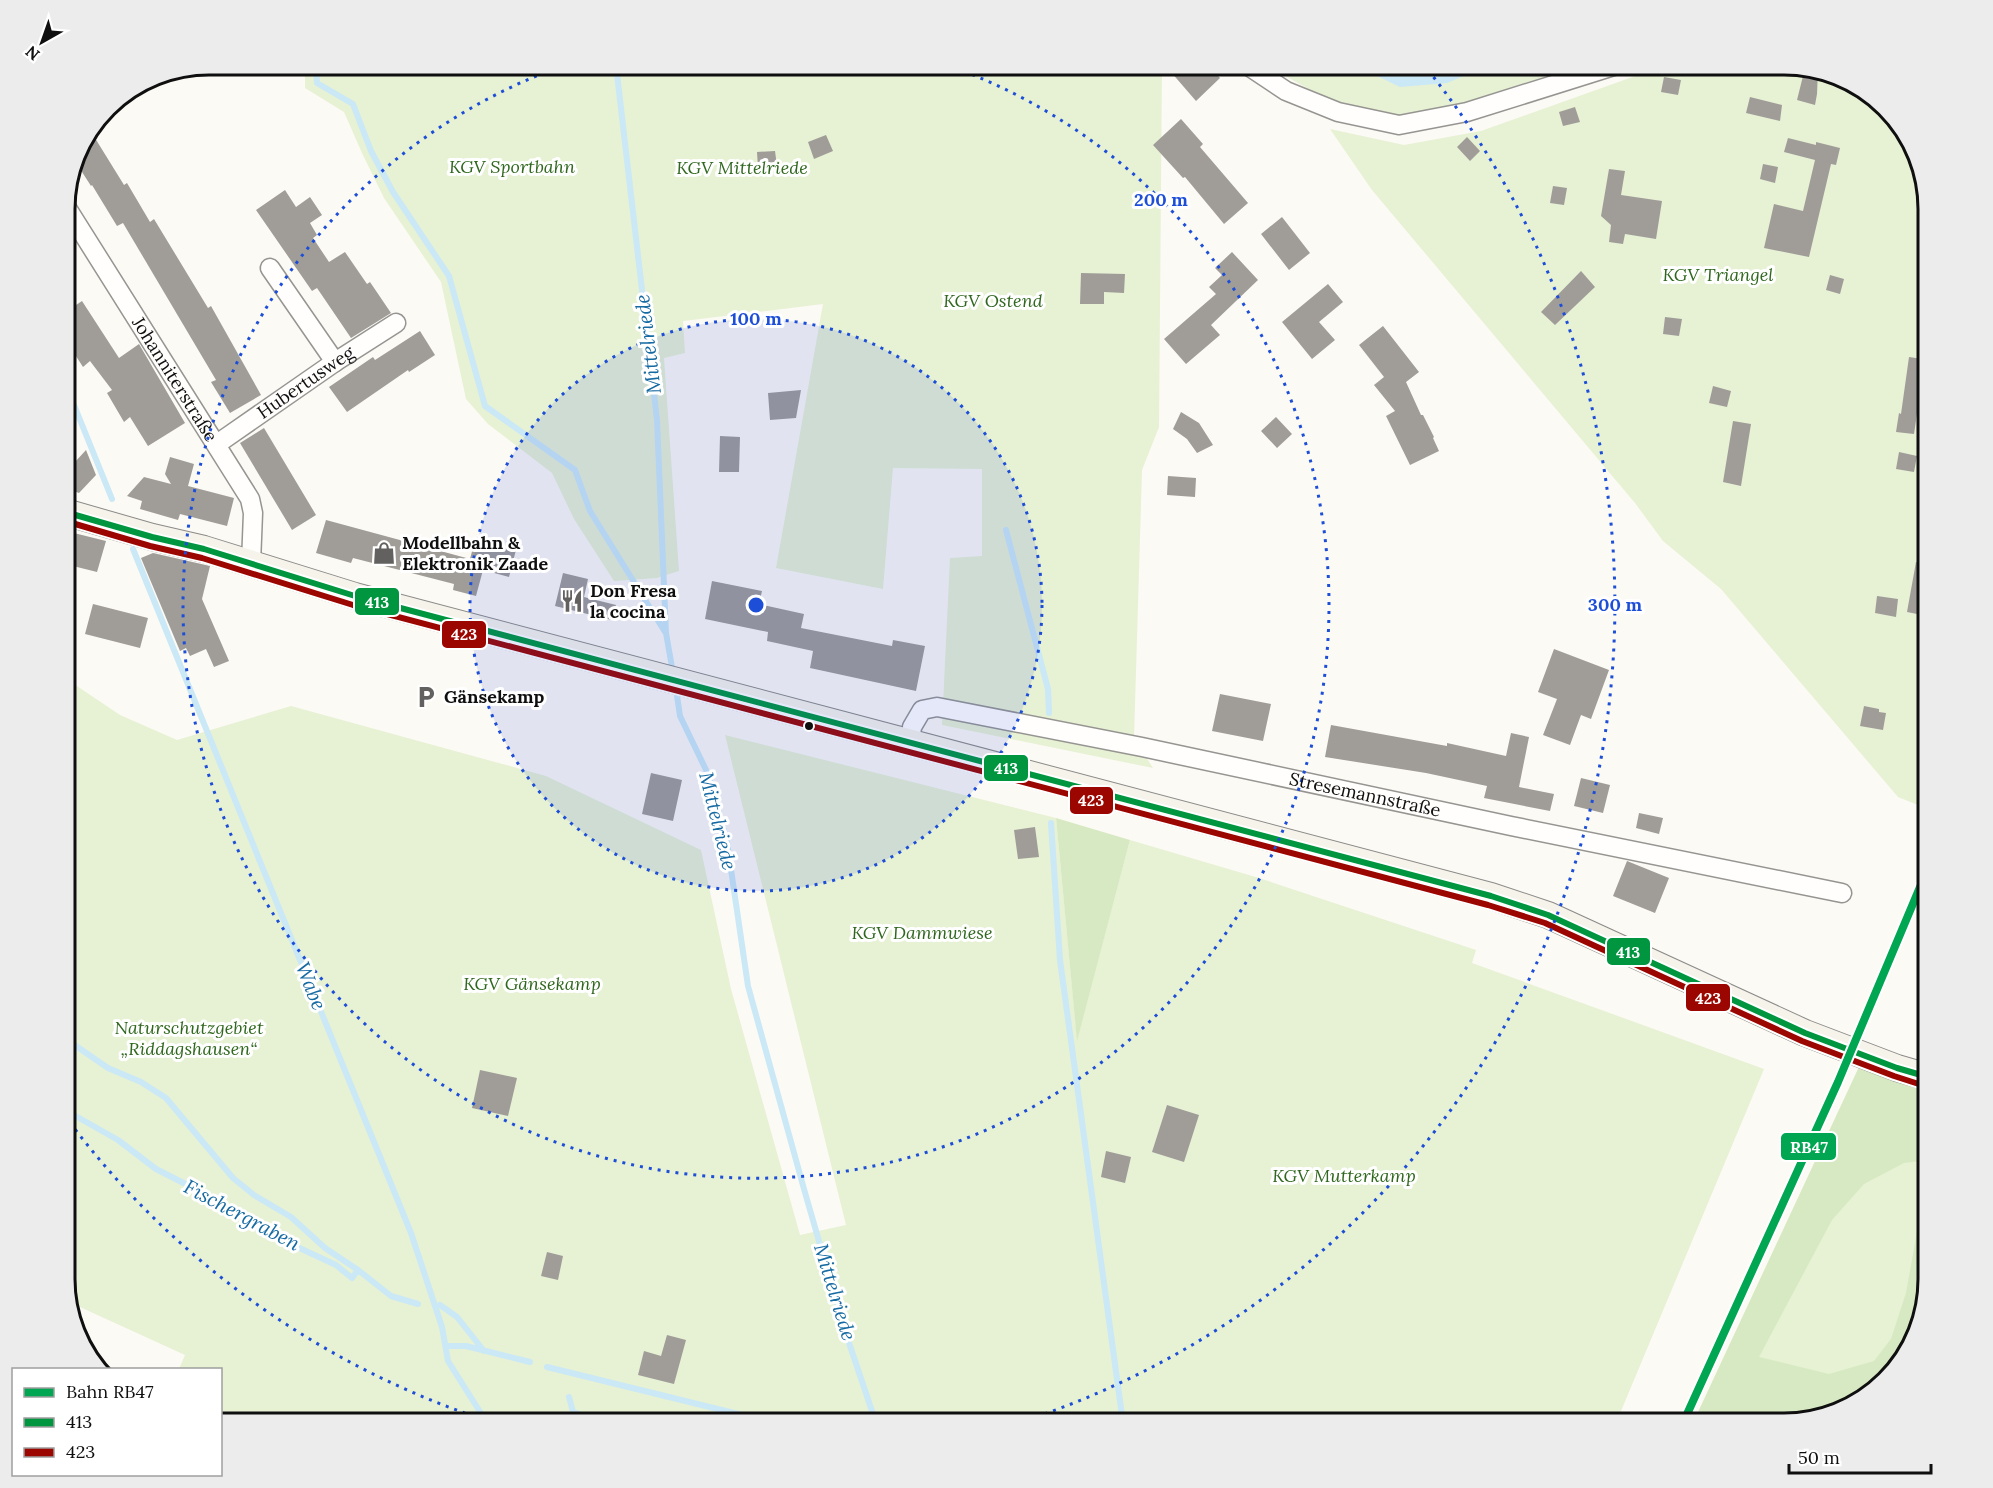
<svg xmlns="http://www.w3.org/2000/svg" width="1993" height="1488" viewBox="0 0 1993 1488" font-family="Lora,serif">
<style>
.green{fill:#e7f1d4}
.forest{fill:#d7e9c2}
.water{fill:#cae8f6}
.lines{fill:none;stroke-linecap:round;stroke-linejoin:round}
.stream{stroke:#cae8f6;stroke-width:6}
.building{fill:#a09d99}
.minor-casing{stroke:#969592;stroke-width:21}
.secondary-casing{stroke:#8c8b89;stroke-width:28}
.minor{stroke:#fffefd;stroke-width:18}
.secondary{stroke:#f5f3ea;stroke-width:26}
.bus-1-casing{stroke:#fff;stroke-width:10}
.bus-2-casing{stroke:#fff;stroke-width:10}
.bus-1{stroke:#009640;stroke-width:6}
.bus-2{stroke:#9b0600;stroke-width:6}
.rail-1-casing{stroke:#fff;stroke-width:12}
.rail-1{stroke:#00a651;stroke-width:8}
.ring{fill:none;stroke:#1d4ed8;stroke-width:3;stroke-dasharray:3 6}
.bus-dot{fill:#0f0f0f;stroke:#fff;stroke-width:2}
.labels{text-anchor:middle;stroke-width:6;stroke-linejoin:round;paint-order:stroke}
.park-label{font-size:18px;font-style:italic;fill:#30671e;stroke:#fff}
.street-label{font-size:18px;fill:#0f0f0f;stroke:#fff}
.poi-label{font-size:18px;font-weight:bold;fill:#0f0f0f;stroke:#fff;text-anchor:start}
.water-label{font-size:20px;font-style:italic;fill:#166aa2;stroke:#fff}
.rim{fill:none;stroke:#0f0f0f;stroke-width:3}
.centre{fill:#1d4ed8;stroke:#fff;stroke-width:3}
.ring-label{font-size:18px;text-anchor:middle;font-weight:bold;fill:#1d4ed8;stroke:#fff;stroke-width:6;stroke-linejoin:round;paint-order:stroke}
.line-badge{stroke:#fff;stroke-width:2}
.badge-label{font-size:16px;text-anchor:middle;font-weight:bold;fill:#fff}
</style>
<rect width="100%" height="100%" fill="#fcfaf4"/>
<!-- green -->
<path class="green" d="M305 65H1162L1159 427 1142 470 1134 738 1153 768 942 725 950 558 982 556V469L893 468 883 589 776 568 823 304 683 321 685 353 664 358 679 571 657 578 614 581 574 519 552 473 488 424 466 399 441 282 384 198 362 153 344 112 305 88Z
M1266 65H1593L1482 100 1396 116 1330 101Z
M1666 65H1785L1831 72 1872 95 1913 145 1928 208V809L1898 797 1721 589 1663 541 1635 503 1372 190 1330 129 1404 145 1481 131Z
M65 678 120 715 177 740 291 706 546 776 701 850 731 989 800 1235 846 1225 725 735 1056 818 1077 1039 1130 840 1259 878 1476 950 1472 963 1764 1069 1616 1423H221L220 1370 179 1369 185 1355 69 1302 65 1288Z
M1859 1067 1928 1091V1280L1921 1326 1898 1367 1848 1409 1784 1423H1693Z"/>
<!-- forest -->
<path class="forest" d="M1056 818 1130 840 1077 1041Z
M1859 1067 1928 1091V1160L1904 1163 1864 1184 1832 1220 1759 1357 1829 1374 1874 1361 1891 1339 1906 1293 1928 1171V1280L1921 1326 1898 1367 1848 1409 1784 1423H1693Z"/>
<!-- water -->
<path class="water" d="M1366 65H1490L1447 83 1400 87 1367 71Z"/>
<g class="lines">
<!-- stream -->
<path class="stream" d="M316 65 317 83 353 104 371 151 393 192 449 276 485 406 575 470 590 511 665 632
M616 65 657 420 666 633 673 673
M65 393 72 400 112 499
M1006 530 1048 689 1049 713
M133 549 411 1233 442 1327 448 1361 482 1415V1423
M676 689 680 716 708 774 727 842 748 986 804 1189 844 1328 876 1423
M1051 823 1060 960 1123 1423
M65 1035 76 1046 108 1068 141 1082 166 1098 233 1178 254 1195 291 1217 325 1248 358 1270
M65 1110 118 1140 156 1169 219 1201 293 1245 336 1265 352 1278 358 1270 391 1296 418 1304
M440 1305 457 1317 484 1351
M446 1346H466L530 1362
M547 1367 775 1423
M569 1397 573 1412 604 1423"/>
</g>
<!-- building -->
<path class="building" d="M1164 64H1187L1192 71 1199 64H1208L1220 78 1196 101Z
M1805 68 1818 70 1817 94 1815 105 1797 100Z
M1664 77 1681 80 1678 95 1661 92Z
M1750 97 1782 105 1780 121 1746 113Z
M1575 107 1580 122 1563 126 1559 112Z
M1181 119 1203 144 1200 147 1248 203 1224 224 1185 177 1183 178 1153 145Z
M90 130 124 185 127 183 150 222 154 219 208 308 211 306 261 395 230 413 211 382 216 380 123 223 117 226 92 185 91 186 75 161 80 145Z
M826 135 833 151 814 159 808 142Z
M1467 137 1480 151 1470 161 1457 147Z
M1788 138 1816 145V142L1840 148 1836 165 1831 164 1809 257 1764 248 1774 204 1803 211 1815 160 1784 152Z
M775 151 777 166 758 168 757 152Z
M1763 164 1778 167 1775 183 1760 179Z
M1609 169 1625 171 1621 195 1662 201 1656 239 1625 234 1623 244 1609 242 1611 225 1601 216Z
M1553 186 1567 188 1564 205 1550 203Z
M285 190 296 207 310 197 322 215 310 223 317 235 313 238 329 262 345 252 367 284 370 282 391 313 351 338 317 288 312 291 256 210Z
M1282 217 1310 253 1289 270 1261 234Z
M1232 252 1258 280 1211 325 1220 335 1186 364 1164 339 1216 294 1209 287 1222 275 1215 268Z
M1581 271 1595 287 1555 325 1541 312Z
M1081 273 1125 274 1124 293 1104 292V304H1080Z
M1830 275 1844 279 1840 294 1826 290Z
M1328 284 1343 302 1319 322 1335 340 1312 359 1282 322Z
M65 287 76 305 82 301 119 358 139 344 185 423 148 446 130 417 124 422 107 393 112 390 90 361 83 367 65 339Z
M1665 317 1682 319 1679 336 1663 334Z
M1383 326 1419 372 1406 382 1421 415H1423L1434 437 1433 438 1439 451 1410 465 1386 416 1395 411 1374 385 1384 377 1359 345Z
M420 331 435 355 409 372 408 370 347 412 329 387 373 357 375 360Z
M1909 357 1923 359 1921 400H1919L1914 434 1896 432 1899 413 1901 414Z
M1713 386 1731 391 1727 407 1709 403Z
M801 390 796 418 770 420 768 393Z
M1181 412 1199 423 1213 445 1197 453 1187 439 1173 429Z
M1276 417 1292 434 1277 448 1261 431Z
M1733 421 1751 424 1741 486 1723 482Z
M264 428 316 515 292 530 240 443Z
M720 436 740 437 739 472H719Z
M86 450 96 475 79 493 65 488V457L75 462Z
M1899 452 1917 456 1914 472 1896 469Z
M170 457 194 464 188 486 234 498 227 526 180 514 178 520 140 509 142 501 127 496 144 477 171 484 165 474Z
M1168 476 1196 478 1195 497 1167 495Z
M326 520 470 559 475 540 516 550 509 577 483 570 476 596 453 590 454 584 353 558 351 563 316 553Z
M70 532 106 541 97 572 65 564V553Z
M153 553 210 566 202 599 229 661 214 667 206 649 190 656 186 648 180 651 141 558Z
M1916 562 1928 564V589H1926L1922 615 1907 612Z
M563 573 588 579 584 597 616 605 612 620 555 606Z
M712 581 762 591 759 604 804 614 801 628 892 646 893 640 925 646 916 691 810 668 813 651 767 641 768 632 705 619Z
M1877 596 1898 599 1896 617 1875 613Z
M93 604 148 618 140 648 85 634Z
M1554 649 1609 670 1591 719 1581 715 1570 745 1543 735 1557 699 1538 692Z
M1220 694 1271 704 1263 741 1212 731Z
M1864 706 1879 709V712L1886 713 1883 730 1860 726Z
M1331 725 1447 746V743L1506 756 1511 733 1529 737 1519 787 1554 794 1550 811 1484 798 1487 786 1426 773 1325 757Z
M651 773 682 780 673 821 642 814Z
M1581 778 1610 785 1603 813 1574 806Z
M1639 813 1663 818 1659 834 1636 828Z
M1035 827 1039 857 1018 859 1014 830Z
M1627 861 1669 878 1655 913 1613 896Z
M480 1070 517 1078 508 1116 472 1108Z
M1167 1105 1199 1115 1184 1162 1152 1152Z
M1106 1151 1131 1157 1125 1183 1101 1177Z
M547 1252 563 1256 558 1280 541 1276Z
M667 1335 686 1340 674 1384 638 1375 644 1351 661 1356Z"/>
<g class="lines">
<!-- minor casing -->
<g class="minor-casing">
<g id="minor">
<path d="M1247 65 1286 91 1338 112 1399 125 1467 112 1617 65"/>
<path id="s1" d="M65 205 250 499 253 513 251 563"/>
<path d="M270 268 335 362"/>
<path id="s2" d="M217 444 335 362 396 323"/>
<path id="s3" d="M910 743 912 727 922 710 937 707 1142 747 1511 826 1842 893"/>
</g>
</g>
<!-- secondary casing -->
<g class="secondary-casing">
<path id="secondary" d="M65 512 152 537 204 549 355 596 1491 896 1548 915 1805 1033 1897 1068 1928 1077"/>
</g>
<!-- minor -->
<use href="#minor" class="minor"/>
<!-- secondary -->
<use href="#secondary" class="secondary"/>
<!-- bus-1 casing -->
<g class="bus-1-casing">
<path id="bus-1" d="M65 512 152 537 204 549 355 596 1491 896 1548 915 1805 1033 1897 1068 1928 1077"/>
</g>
<!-- bus-2 casing -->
<g class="bus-2-casing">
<path id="bus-2" d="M65 521 150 546 202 558 353 605 1488 905 1545 923 1802 1041 1894 1076 1925 1086"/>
</g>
<!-- bus-1 -->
<use href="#bus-1" class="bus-1"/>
<!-- bus-2 -->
<use href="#bus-2" class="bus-2"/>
<!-- rail-1 casing -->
<g class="rail-1-casing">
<path id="rail-1" d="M1683 1423 1838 1082 1928 868"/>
</g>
<!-- rail-1 -->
<use href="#rail-1" class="rail-1"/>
</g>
<!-- distance rings -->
<circle cx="756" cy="605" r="286" fill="#1d4ed8" fill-opacity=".12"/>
<g class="ring">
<circle cx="756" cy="605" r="286"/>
<path d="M947 65A573 573 0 1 1 565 65"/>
<path d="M491 1422A859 859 0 0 1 65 1116M1428 70A859 859 0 0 1 1021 1422"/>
</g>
<!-- icons -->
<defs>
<g id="shop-bare" transform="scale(1.8)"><path d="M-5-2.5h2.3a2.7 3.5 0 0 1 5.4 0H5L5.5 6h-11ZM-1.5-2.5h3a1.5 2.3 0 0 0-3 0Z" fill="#62615f" stroke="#fff" stroke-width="2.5" paint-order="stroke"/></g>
<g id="restaurant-bare" transform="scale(1.8)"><path d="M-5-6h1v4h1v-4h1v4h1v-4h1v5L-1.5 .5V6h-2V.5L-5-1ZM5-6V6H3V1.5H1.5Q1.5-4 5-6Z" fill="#62615f" stroke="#fff" stroke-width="2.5" paint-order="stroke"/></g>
<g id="parking-bare" transform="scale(1.8)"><path d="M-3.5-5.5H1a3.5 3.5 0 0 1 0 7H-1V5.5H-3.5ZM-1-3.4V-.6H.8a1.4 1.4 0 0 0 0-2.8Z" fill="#62615f" stroke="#fff" stroke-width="2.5" paint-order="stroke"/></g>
</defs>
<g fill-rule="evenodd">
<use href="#shop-bare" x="384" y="553"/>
<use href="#restaurant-bare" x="572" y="601"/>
<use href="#parking-bare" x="426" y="697"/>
</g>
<!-- markers -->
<circle class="bus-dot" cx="809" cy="726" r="5"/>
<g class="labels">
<!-- park labels -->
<g class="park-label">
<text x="512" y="173">KGV Sportbahn</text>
<text x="742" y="174">KGV Mittelriede</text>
<text x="1718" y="281">KGV Triangel</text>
<text x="993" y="307">KGV Ostend</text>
<text x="922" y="939">KGV Dammwiese</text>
<text x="532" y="990">KGV Gänsekamp</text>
<text x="189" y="1034">Naturschutzgebiet<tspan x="189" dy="21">„Riddagshausen“</tspan></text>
<text x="1344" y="1182">KGV Mutterkamp</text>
</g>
<!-- street labels -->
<g class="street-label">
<text dy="6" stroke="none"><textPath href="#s1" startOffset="206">Johanniterstraße</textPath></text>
<text dy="6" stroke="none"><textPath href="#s2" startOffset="108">Hubertusweg</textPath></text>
<text dy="6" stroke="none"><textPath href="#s3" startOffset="488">Stresemannstraße</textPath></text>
</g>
<!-- poi labels -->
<g class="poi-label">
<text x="402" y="549">Modellbahn &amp;<tspan x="402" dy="21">Elektronik Zaade</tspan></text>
<text x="590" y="597">Don Fresa<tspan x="590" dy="21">la cocina</tspan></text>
<text x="444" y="703">Gänsekamp</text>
</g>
<!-- water labels -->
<g class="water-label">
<text transform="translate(648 344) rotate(-97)" y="7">Mittelriede</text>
<text transform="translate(718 821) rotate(76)" y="7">Mittelriede</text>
<text transform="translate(311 986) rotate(68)" y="7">Wabe</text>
<text transform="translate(242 1215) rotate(28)" y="7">Fischergraben</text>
<text transform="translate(835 1292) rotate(73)" y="7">Mittelriede</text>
</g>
</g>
<!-- crop -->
<path d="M0 0H1993V1488H0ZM209 75H1784A134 134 0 0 1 1918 209V1279A134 134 0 0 1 1784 1413H209A134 134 0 0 1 75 1279V209A134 134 0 0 1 209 75Z" fill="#ececec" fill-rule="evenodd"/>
<path class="rim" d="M209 75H1784A134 134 0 0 1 1918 209V1279A134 134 0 0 1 1784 1413H209A134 134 0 0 1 75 1279V209A134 134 0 0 1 209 75Z"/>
<circle cx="756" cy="605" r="9" class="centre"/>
<g class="ring-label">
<text x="1161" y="206">200 m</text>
<text x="756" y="325">100 m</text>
<text x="1615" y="611">300 m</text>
</g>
<g class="line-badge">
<rect x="354" y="587" width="46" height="29" rx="6" fill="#009640"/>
<rect x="441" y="620" width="46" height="29" rx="6" fill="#9b0600"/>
<rect x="983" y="754" width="46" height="28" rx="6" fill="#009640"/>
<rect x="1069" y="786" width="45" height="29" rx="6" fill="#9b0600"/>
<rect x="1606" y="937" width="45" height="29" rx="6" fill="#009640"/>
<rect x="1685" y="983" width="46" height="29" rx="6" fill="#9b0600"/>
<rect x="1780" y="1132" width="57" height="29" rx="6" fill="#00a651"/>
</g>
<g class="badge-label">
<text x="377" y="608">413</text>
<text x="464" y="640">423</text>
<text x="1006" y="774">413</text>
<text x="1091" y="806">423</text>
<text x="1628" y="958">413</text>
<text x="1708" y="1004">423</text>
<text x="1809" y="1153">RB47</text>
</g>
<!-- legend -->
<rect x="12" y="1368" width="210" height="108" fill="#ffffff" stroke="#9f9f9f" stroke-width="1.5"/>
<rect x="24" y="1388" width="30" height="9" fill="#00a651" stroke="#9f9f9f" stroke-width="1.5"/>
<text x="66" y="1398" font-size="18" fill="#0f0f0f">Bahn RB47</text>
<rect x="24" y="1418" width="30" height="9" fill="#009640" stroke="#9f9f9f" stroke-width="1.5"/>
<text x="66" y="1428" font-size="18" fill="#0f0f0f">413</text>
<rect x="24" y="1448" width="30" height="9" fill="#9b0600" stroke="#9f9f9f" stroke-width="1.5"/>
<text x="66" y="1458" font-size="18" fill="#0f0f0f">423</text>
<!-- north arrow -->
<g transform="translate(42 42) rotate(220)" stroke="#ffffff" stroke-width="4.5" paint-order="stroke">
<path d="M0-4.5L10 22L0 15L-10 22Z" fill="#0f0f0f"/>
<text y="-9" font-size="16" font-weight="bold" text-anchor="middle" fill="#0f0f0f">N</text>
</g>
<!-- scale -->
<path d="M1789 1464v9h142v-9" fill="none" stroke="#0f0f0f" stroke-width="3"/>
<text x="1798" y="1464" font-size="18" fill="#0f0f0f" stroke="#ffffff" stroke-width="4.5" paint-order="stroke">50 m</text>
</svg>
